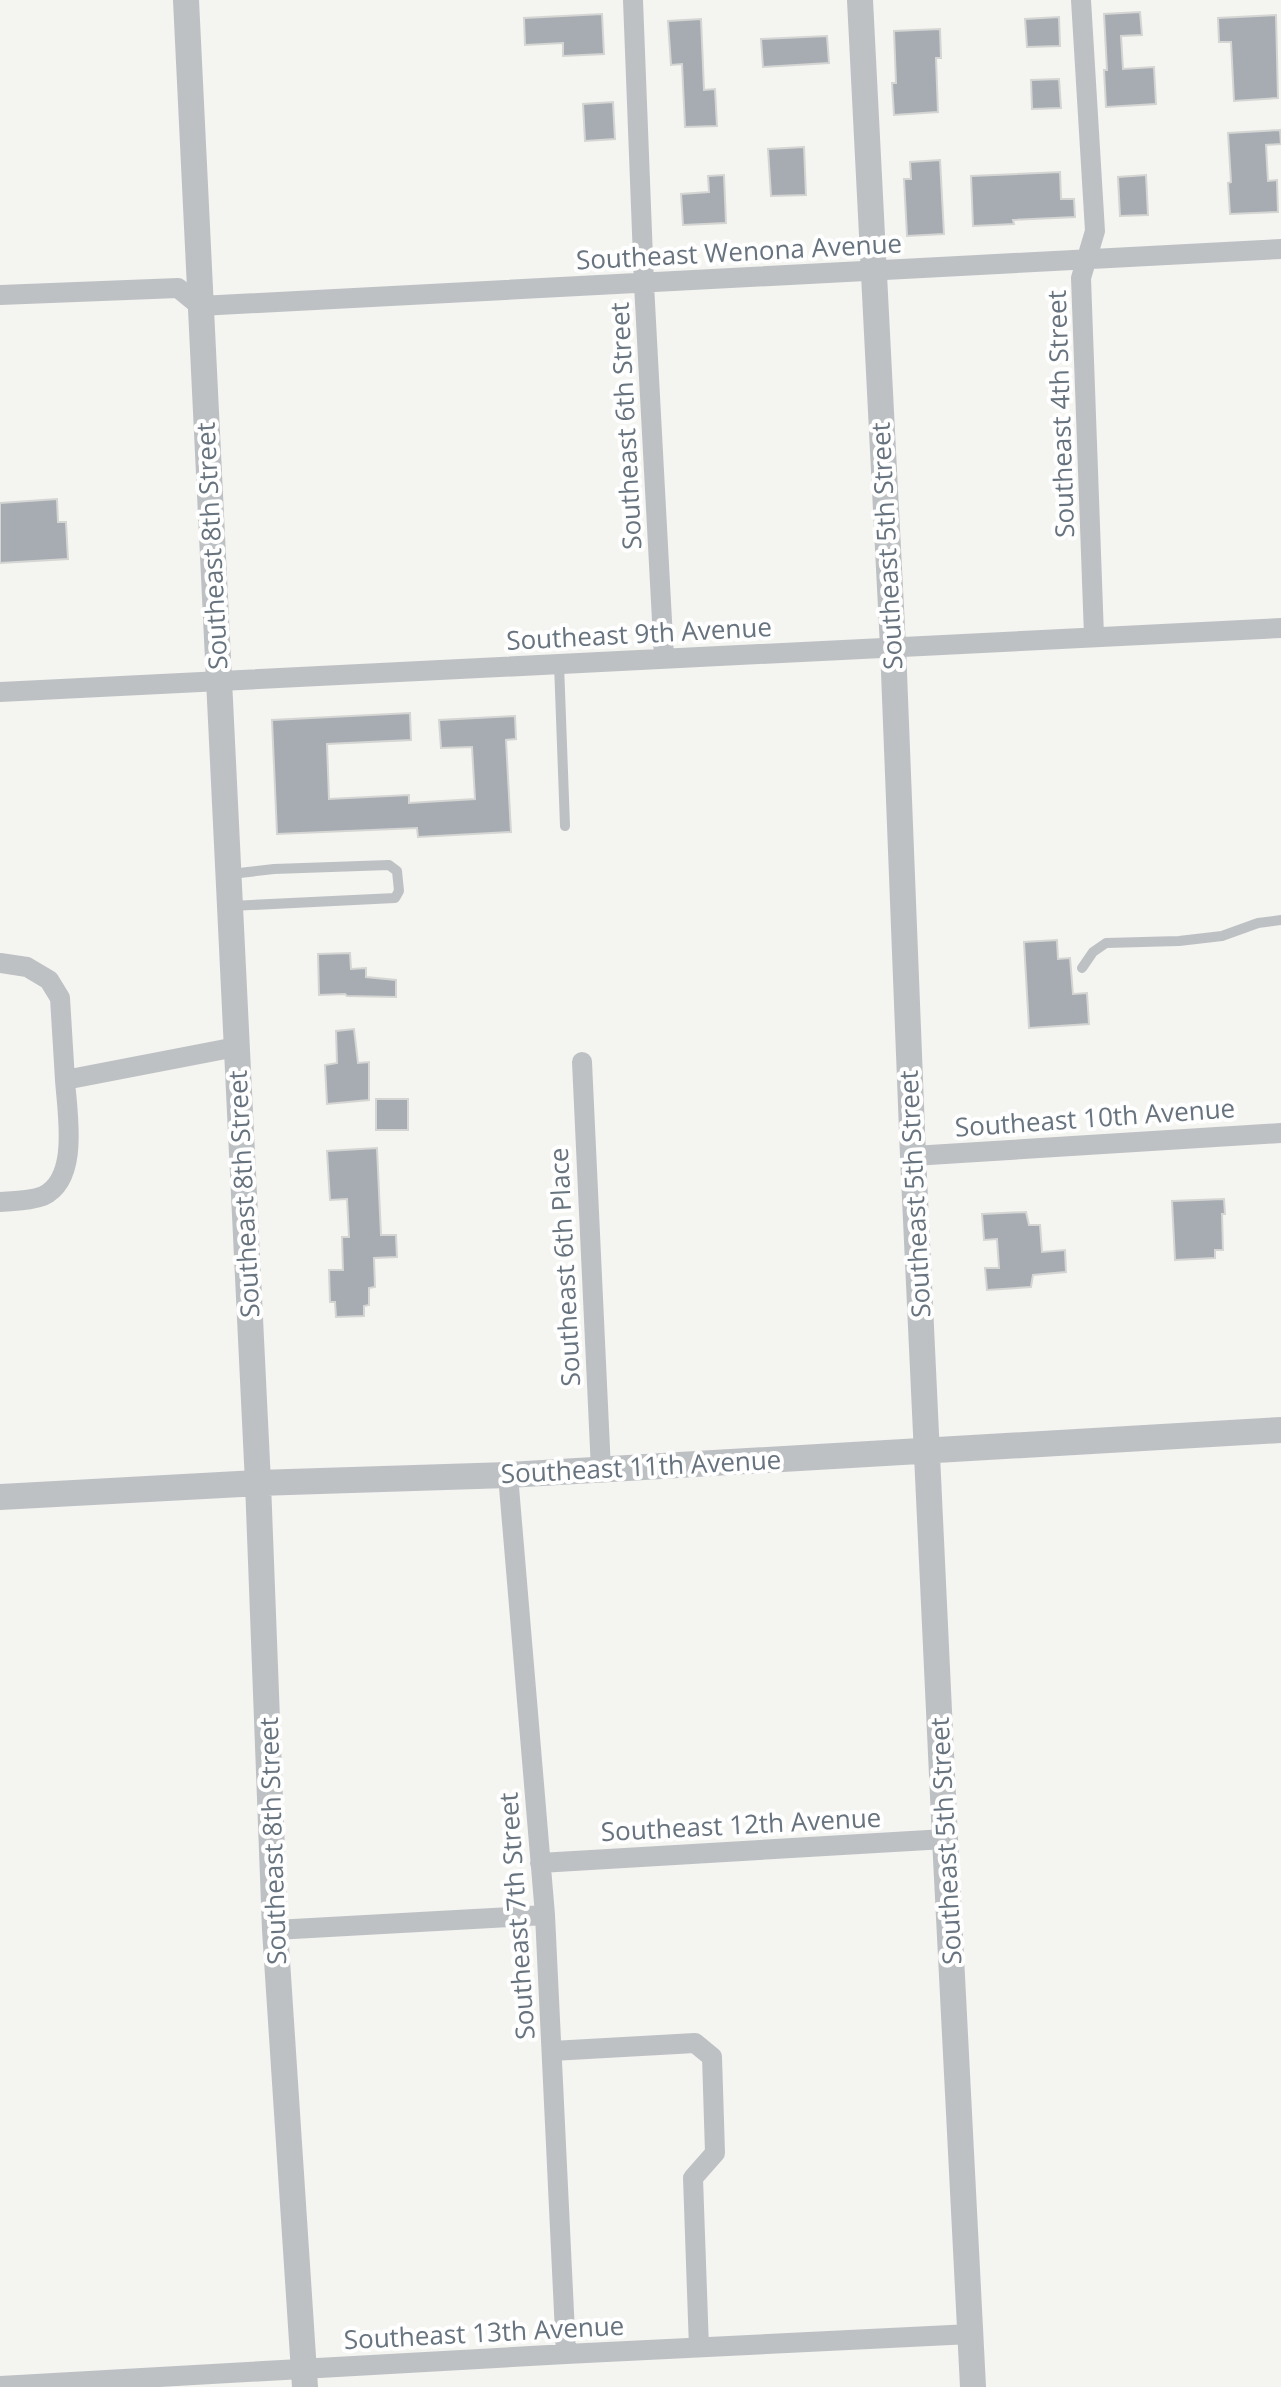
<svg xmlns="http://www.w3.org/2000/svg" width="1281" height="2387" viewBox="0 0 1281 2387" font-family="'Open Sans',sans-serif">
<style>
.building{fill:#a6acb1;stroke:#d5d6d4;stroke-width:2}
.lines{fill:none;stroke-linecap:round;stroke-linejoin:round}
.service{stroke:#bec1c4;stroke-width:10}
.minor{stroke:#bec1c4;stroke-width:20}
.tertiary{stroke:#bec1c4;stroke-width:26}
.labels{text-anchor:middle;stroke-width:8;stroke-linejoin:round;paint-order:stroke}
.street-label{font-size:26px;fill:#67737e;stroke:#fff}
</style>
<rect width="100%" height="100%" fill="#f4f4f1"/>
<!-- building -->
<path class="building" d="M1140 12 1142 35 1121 36 1123 69 1154 67 1156 104 1106 107 1104 70H1107L1104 14Z
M602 14 604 54 563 56V43L525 45 524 18Z
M1276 15 1278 98 1234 101 1231 42H1219L1218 18Z
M1059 17 1060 46 1027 47 1025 19Z
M701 19 704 90 715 89 717 126 685 127 682 64 671 65 668 21Z
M940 29 941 58H936L938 112 894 115 892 83H896L894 31Z
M827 36 829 63 763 67 761 39Z
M1059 79 1061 108 1032 109 1031 80Z
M613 102 615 139 585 141 583 104Z
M1280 130 1281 144 1266 145 1268 181 1277 180 1278 212 1230 214 1228 183 1231 182 1228 133Z
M804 147 806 195 771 196 768 149Z
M940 160 944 234 907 236 904 179H911L910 162Z
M1060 172 1061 199H1074L1075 217 1013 220 1014 224 973 226 971 176Z
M724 175 726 223 683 225 681 194 709 192 708 176Z
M1146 175 1148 215 1120 216 1118 177Z
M57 499 58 522H66L68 559 0 563V503Z
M410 713 411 740 327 744 329 799 409 795V803L475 799 472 747 441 748 439 720 515 716 516 739 506 740 511 832 418 837 417 828 277 834 272 720Z
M1057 940 1058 959 1070 958 1073 994 1087 993 1089 1024 1029 1028 1024 942Z
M350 953 351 969 366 968V977L396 980V997L347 996 345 994 319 995 318 954Z
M354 1029 358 1063 369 1062V1100L327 1104 325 1065 337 1063 336 1031Z
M376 1099H408V1130H376Z
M377 1148 381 1235H396L397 1257 374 1258 375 1287 369 1288V1305L364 1306V1316L336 1317 335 1302H330L329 1270H343L342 1237H349L347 1199 330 1200 327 1151Z
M1224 1199 1225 1214H1222L1223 1250H1215V1258L1175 1260 1172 1201Z
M1026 1212 1029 1225H1040L1042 1252 1065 1250 1066 1272 1033 1275 1031 1287 987 1290 985 1268H999L997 1239 984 1240 982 1214Z"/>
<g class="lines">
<!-- service -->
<path class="service" d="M559 664 565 826
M231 874 274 869 389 865 397 871 399 891 395 898 231 906
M1082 968 1093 952 1106 943 1179 941 1222 936 1258 923 1281 920"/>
<!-- minor -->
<path class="minor" d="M633 0 644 284 664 658
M1081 0 1095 231 1081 278 1094 636
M0 295 178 288 200 306 1281 249
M0 692 1281 628
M0 963 27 967 49 980 60 998 65 1080
M582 1062 601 1470
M913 1156 1281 1133
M0 1202C14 1201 30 1201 43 1196 80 1179 67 1112 65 1080L236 1047
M508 1475 545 1915 566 2354
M540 1863 945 1839
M275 1930 545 1915
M552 2051 695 2043 712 2057 715 2153 693 2178 699 2348
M0 2386 566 2354 971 2334"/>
<!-- tertiary -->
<path class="tertiary" d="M186 0 258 1483 275 1930 305 2387
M860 0 893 647 913 1156 945 1839 973 2387
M0 1497 258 1483 508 1475 1281 1430"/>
</g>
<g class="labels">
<!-- street labels -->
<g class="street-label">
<text transform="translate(739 252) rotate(-3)" y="9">Southeast Wenona Avenue</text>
<text transform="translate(1061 414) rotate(-92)" y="9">Southeast 4th Street</text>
<text transform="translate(626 426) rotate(-93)" y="9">Southeast 6th Street</text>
<text transform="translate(212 546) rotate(-93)" y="9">Southeast 8th Street</text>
<text transform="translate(887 546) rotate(-93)" y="9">Southeast 5th Street</text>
<text transform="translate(639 634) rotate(-3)" y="9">Southeast 9th Avenue</text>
<text transform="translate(1095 1118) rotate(-4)" y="9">Southeast 10th Avenue</text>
<text transform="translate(244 1194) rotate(-93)" y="9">Southeast 8th Street</text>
<text transform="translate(915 1194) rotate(-93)" y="9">Southeast 5th Street</text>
<text transform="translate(565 1267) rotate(-93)" y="9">Southeast 6th Place</text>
<text transform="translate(641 1467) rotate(-3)" y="9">Southeast 11th Avenue</text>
<text transform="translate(741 1825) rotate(-3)" y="9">Southeast 12th Avenue</text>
<text transform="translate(273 1841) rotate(-92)" y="9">Southeast 8th Street</text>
<text transform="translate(946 1841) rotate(-93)" y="9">Southeast 5th Street</text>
<text transform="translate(517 1916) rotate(-94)" y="9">Southeast 7th Street</text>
<text transform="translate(484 2333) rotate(-3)" y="9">Southeast 13th Avenue</text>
</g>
</g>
</svg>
